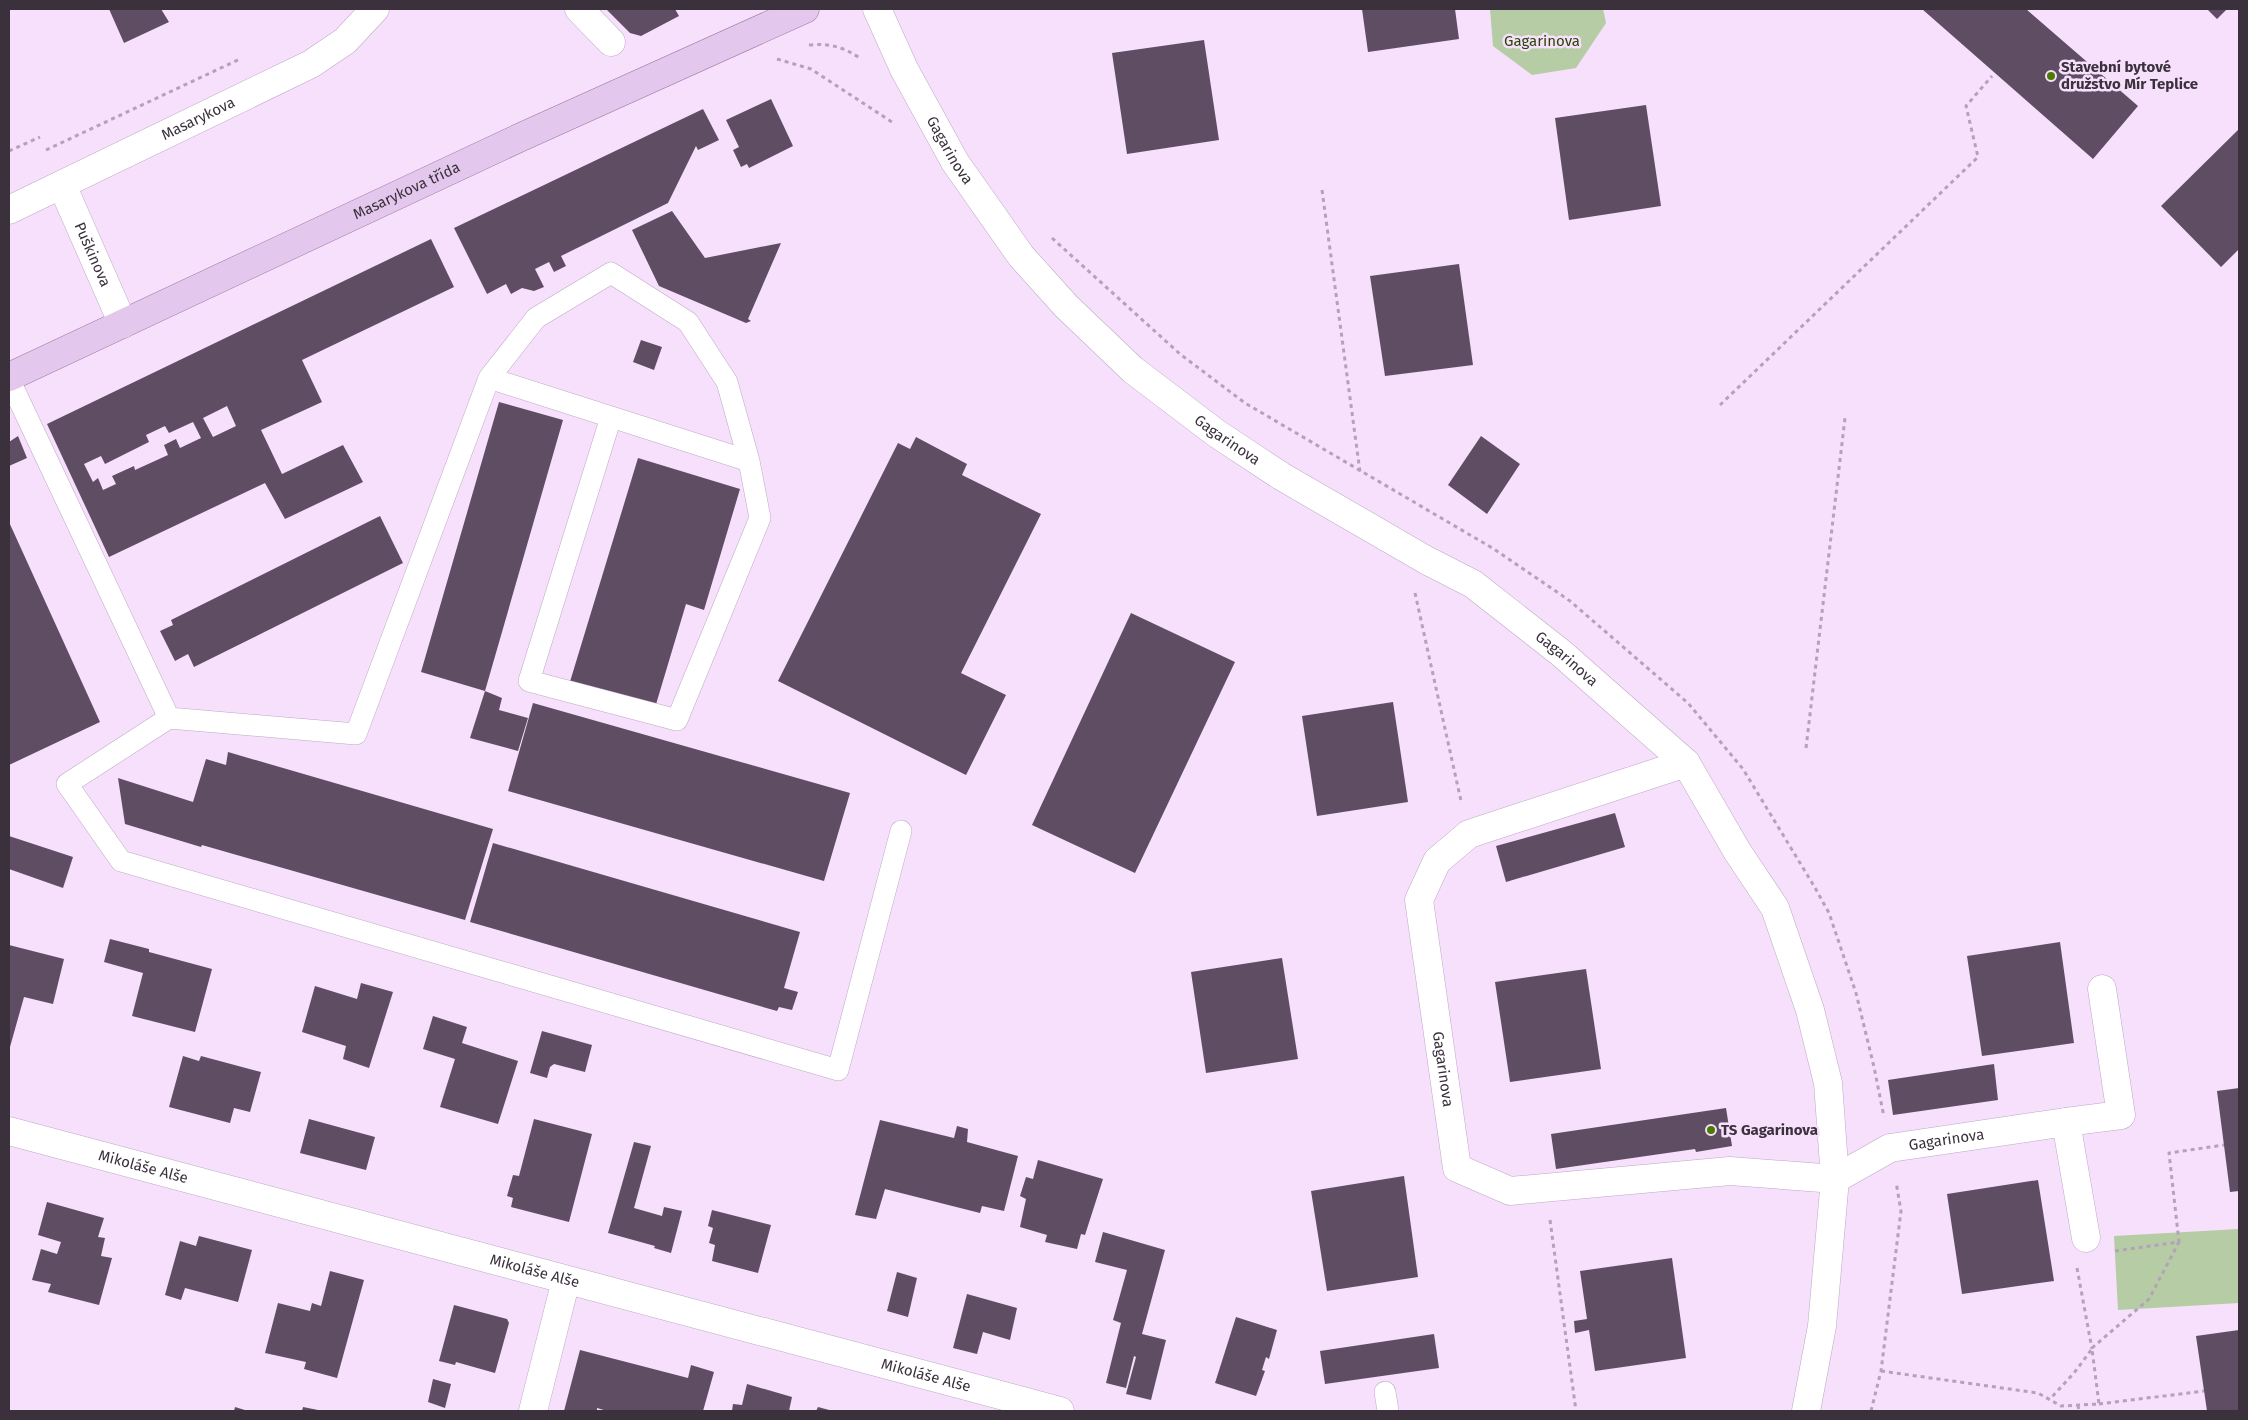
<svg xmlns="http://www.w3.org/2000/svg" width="2248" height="1420" viewBox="0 0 2248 1420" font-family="'Fira Sans',sans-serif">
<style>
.green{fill:#b6cca5}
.building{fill:#5f4d64;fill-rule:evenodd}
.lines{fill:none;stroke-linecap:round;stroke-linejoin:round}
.lane-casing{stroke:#bda9c3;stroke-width:22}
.street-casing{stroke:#bda9c3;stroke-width:29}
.primary-casing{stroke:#9d7aa6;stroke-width:29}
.path{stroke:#b3a2b8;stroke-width:3;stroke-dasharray:4 4;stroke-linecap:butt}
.lane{stroke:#fff;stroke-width:21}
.street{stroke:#fff;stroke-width:28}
.primary{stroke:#e4c7ec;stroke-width:28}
.poi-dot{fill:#4c7b01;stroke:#f6e0fc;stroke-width:2}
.labels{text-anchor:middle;stroke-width:5;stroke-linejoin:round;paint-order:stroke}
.park-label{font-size:15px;fill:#294503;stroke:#f6e0fc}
.poi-label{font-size:15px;font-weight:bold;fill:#3a313c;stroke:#f6e0fc;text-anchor:start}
.street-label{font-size:15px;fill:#3a313c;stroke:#f6e0fc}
</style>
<rect width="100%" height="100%" fill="#f6e0fc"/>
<!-- green -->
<path class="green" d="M1490 9H1603L1606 23 1576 68 1532 75 1493 46Z
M2239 1229V1303L2118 1310 2114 1236Z"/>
<!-- building -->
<path class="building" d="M109 9H161L169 22 124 43Z
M606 9H675L679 16 641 36 630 33Z
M1362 9H1455L1459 39 1368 52Z
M1922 9H2026L2138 106 2093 159Z
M2207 9H2227L2217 19Z
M1204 40 1219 140 1127 154 1112 53Z
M771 99 793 146 749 168 747 164 741 167 733 150 739 147 726 120Z
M1646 105 1661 206 1569 220 1555 118Z
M703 109 719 140 698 150 696 146 668 203 561 256 566 266 554 272 549 262 535 269 544 287 534 291 522 288 511 294 506 284 487 294 454 228Z
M2239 129V249L2221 267 2161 206Z
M672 211 705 258 781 243 748 319 751 321 746 323 659 286 632 230Z
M431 239 454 287 302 360 322 402 261 430 282 474 343 445 363 482 285 519 265 483 109 557 47 424ZM227 406 236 426 213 437 203 418ZM193 422 201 438 180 448 176 439 164 445 168 455 135 470 134 466 112 476 116 484 103 490 98 478 93 482 84 464 101 456 105 464 149 442 146 435 165 426 169 433Z
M1459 264 1473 365 1385 376 1370 276Z
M641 340 662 347 654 370 633 362Z
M499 402 563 420 485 691 421 672Z
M18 436 27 458 9 466V442Z
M1481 436 1520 464 1487 514 1448 485Z
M916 437 967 464 962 475 1041 514 961 673 1006 695 966 775 778 681 898 443 910 449Z
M638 458 740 489 704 610 686 604 654 711 569 685Z
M380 516 403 563 194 667 188 654 175 661 160 631 173 625 171 620Z
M9 522 100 722 9 765Z
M1131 613 1235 662 1135 873 1032 825Z
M485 691 502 698 499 710 528 718 518 751 470 738Z
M1393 702 1408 802 1317 816 1302 716Z
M533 703 850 793 824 881 508 791Z
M228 752 493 829 465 920 202 845 201 847 125 824 118 778 193 802 206 759 226 765Z
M1615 813 1625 847 1506 882 1496 846Z
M9 836 73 857 63 888 9 869Z
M493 843 800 932 784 988 798 992 792 1010 779 1007 777 1011 470 922Z
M110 939 149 949V952L212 969 195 1032 132 1016 143 973 104 962Z
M2060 942 2074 1043 1982 1056 1967 956Z
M9 945 64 959 53 1004 24 997 10 1047Z
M1282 958 1298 1059 1206 1073 1191 972Z
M1586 969 1601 1069 1510 1082 1495 982Z
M361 983 393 992 369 1068 343 1059 346 1046 302 1032 315 986 357 999Z
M433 1016 467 1027 462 1043 518 1061 498 1124 440 1107 455 1059 423 1049Z
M542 1031 592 1045 585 1072 554 1064 550 1067 547 1078 530 1073Z
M183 1056 199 1061 201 1056 261 1072 250 1112 234 1108 230 1123 169 1107Z
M1994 1064 1998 1100 1893 1115 1888 1080Z
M2239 1088V1191L2230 1192 2217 1091Z
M1726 1108 1732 1146 1696 1152 1695 1149 1556 1169 1551 1134Z
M309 1119 375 1137 366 1170 300 1153Z
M534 1119 592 1134 569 1222 511 1207 513 1198 507 1196 513 1175 519 1176Z
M880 1120 954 1138 957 1126 968 1129 967 1142 1018 1156 1004 1211 982 1206 980 1213 885 1189 876 1219 855 1215Z
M634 1142 651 1146 634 1208 662 1216 664 1207 682 1211 671 1253 654 1248 655 1246 608 1233Z
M1038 1160 1103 1179 1085 1235 1081 1234 1077 1249 1045 1242 1047 1235 1020 1227 1026 1199 1020 1196 1026 1177 1033 1179Z
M1404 1176 1418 1277 1327 1291 1311 1191Z
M2038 1180 2054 1281 1962 1294 1947 1194Z
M47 1202 104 1218 98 1237 105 1238 101 1256 112 1258 99 1305 48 1292 51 1284 32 1280 41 1249 57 1254 61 1242 38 1235Z
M712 1210 771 1225 758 1273 712 1261 715 1245 709 1243 713 1228 708 1226Z
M1103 1232 1165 1250 1142 1334 1166 1340 1151 1400 1126 1394 1136 1357 1134 1356 1126 1388 1106 1383 1121 1323 1113 1320 1127 1270 1095 1262Z
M199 1236 252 1250 238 1302 185 1288 181 1300 165 1295 180 1241 196 1246Z
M1672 1258 1686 1358 1595 1371 1589 1330 1575 1333 1574 1321 1587 1319 1580 1271Z
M330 1271 364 1280 337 1378 304 1369 306 1362 265 1353 278 1303 310 1311 312 1303 321 1306Z
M897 1272 917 1278 908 1317 887 1311Z
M967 1294 1017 1308 1010 1340 983 1332 977 1354 953 1348Z
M454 1305 507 1319 509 1323 495 1373 456 1362 455 1365 439 1361Z
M1236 1317 1277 1330 1269 1359 1266 1357 1262 1370 1265 1371 1256 1396 1215 1383Z
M2239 1330V1411H2207L2196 1336Z
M1434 1334 1439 1368 1325 1384 1320 1351Z
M580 1350 688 1378 691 1365 714 1372 703 1411H607L597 1408V1411H564Z
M433 1379 451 1384 445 1408 428 1402Z
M747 1384 792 1397 789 1411H732L733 1404 742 1405Z
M235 1407 248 1411H234Z
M303 1407 318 1410 317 1411H302Z
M818 1407 833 1411H816Z"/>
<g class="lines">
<!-- lane casing -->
<g class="lane-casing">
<path id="lane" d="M489 378 536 318 611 273 688 322 727 382 749 461
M9 379 169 718 356 734 489 378 749 461 760 518 677 720 529 681 611 417
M169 718 67 784 121 861 838 1070 901 831
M1385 1392 1388 1411"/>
</g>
<!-- street casing -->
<g class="street-casing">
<g id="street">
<path d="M579 9 611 42"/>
<path id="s1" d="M877 9 904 69 955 162 1021 256 1066 306 1133 370 1216 433 1281 476 1426 560 1473 584 1561 653 1686 763 1737 851 1775 908 1810 1010 1828 1083 1835 1179 1822 1326 1806 1411"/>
<path id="s2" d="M62 185 123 324"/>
<path id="s3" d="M9 210 311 64 345 41 375 9"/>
<path id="s4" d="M1686 763 1469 834 1437 861 1419 900 1457 1168 1510 1191 1730 1171 1835 1179 1890 1148 2066 1122 2086 1238"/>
<path d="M2066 1122 2121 1115 2102 989"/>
<path id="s5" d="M9 1131 1060 1411"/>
<path d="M533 1411 566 1280"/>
</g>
</g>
<!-- primary casing -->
<g class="primary-casing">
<g id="primary">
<path id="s6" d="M9 377 519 138 805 9"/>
</g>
</g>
<!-- path -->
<path class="path" d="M809 45C830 43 844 47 861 59
M777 59 811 69 895 124
M46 150 240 59
M9 151 40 137
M1322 190 1360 472
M1052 238 1180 354 1245 403 1494 549 1570 601 1688 703 1743 769 1814 886 1829 913 1856 993 1874 1067 1884 1117
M1720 405 1978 157 1966 106 1992 76
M1415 593 1461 801
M1806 748 1845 418
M1550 1220 1576 1411
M2115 1251 2179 1242 2169 1153 2224 1145
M2077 1268 2092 1349
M2092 1348 2149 1299 2179 1242
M1881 1371 2038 1393 2061 1406 2099 1404 2092 1349 2074 1373 2050 1399
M2099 1404 2204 1391
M2078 1405 2079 1411
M1871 1411 1881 1371 1901 1211 1896 1182"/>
<!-- lane -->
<use href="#lane" class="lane"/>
<!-- street -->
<use href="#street" class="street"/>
<!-- primary -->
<use href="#primary" class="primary"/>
</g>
<!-- markers -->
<g class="poi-dot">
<circle cx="2051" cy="76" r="5"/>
<circle cx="1711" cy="1130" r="5"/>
</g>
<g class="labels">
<!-- park labels -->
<g class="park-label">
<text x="1542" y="46">Gagarinova</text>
</g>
<!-- poi labels -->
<g class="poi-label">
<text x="2061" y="72">Stavební bytové<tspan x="2061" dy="17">družstvo Mír Teplice</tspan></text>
<text x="1721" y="1135">TS Gagarinova</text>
</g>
<!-- street labels -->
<g class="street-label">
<text dy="5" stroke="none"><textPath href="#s3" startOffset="210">Masarykova</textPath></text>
<text dy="5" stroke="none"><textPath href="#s1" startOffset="159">Gagarinova</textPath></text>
<text dy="5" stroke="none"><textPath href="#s6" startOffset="439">Masarykova třída</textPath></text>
<text dy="5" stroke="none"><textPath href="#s2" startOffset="76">Puškinova</textPath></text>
<text dy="5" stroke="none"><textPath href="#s1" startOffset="564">Gagarinova</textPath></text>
<text dy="5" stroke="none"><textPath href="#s1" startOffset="969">Gagarinova</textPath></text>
<text dy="5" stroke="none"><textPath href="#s4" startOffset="484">Gagarinova</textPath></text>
<text dy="5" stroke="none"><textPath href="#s4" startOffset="1088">Gagarinova</textPath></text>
<text dy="5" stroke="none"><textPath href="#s5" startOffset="139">Mikoláše Alše</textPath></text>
<text dy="5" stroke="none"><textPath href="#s5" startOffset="544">Mikoláše Alše</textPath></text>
<text dy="5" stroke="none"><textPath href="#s5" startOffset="949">Mikoláše Alše</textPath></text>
</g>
</g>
<!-- border -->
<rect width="2248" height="1420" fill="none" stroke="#3a313c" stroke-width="20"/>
</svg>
